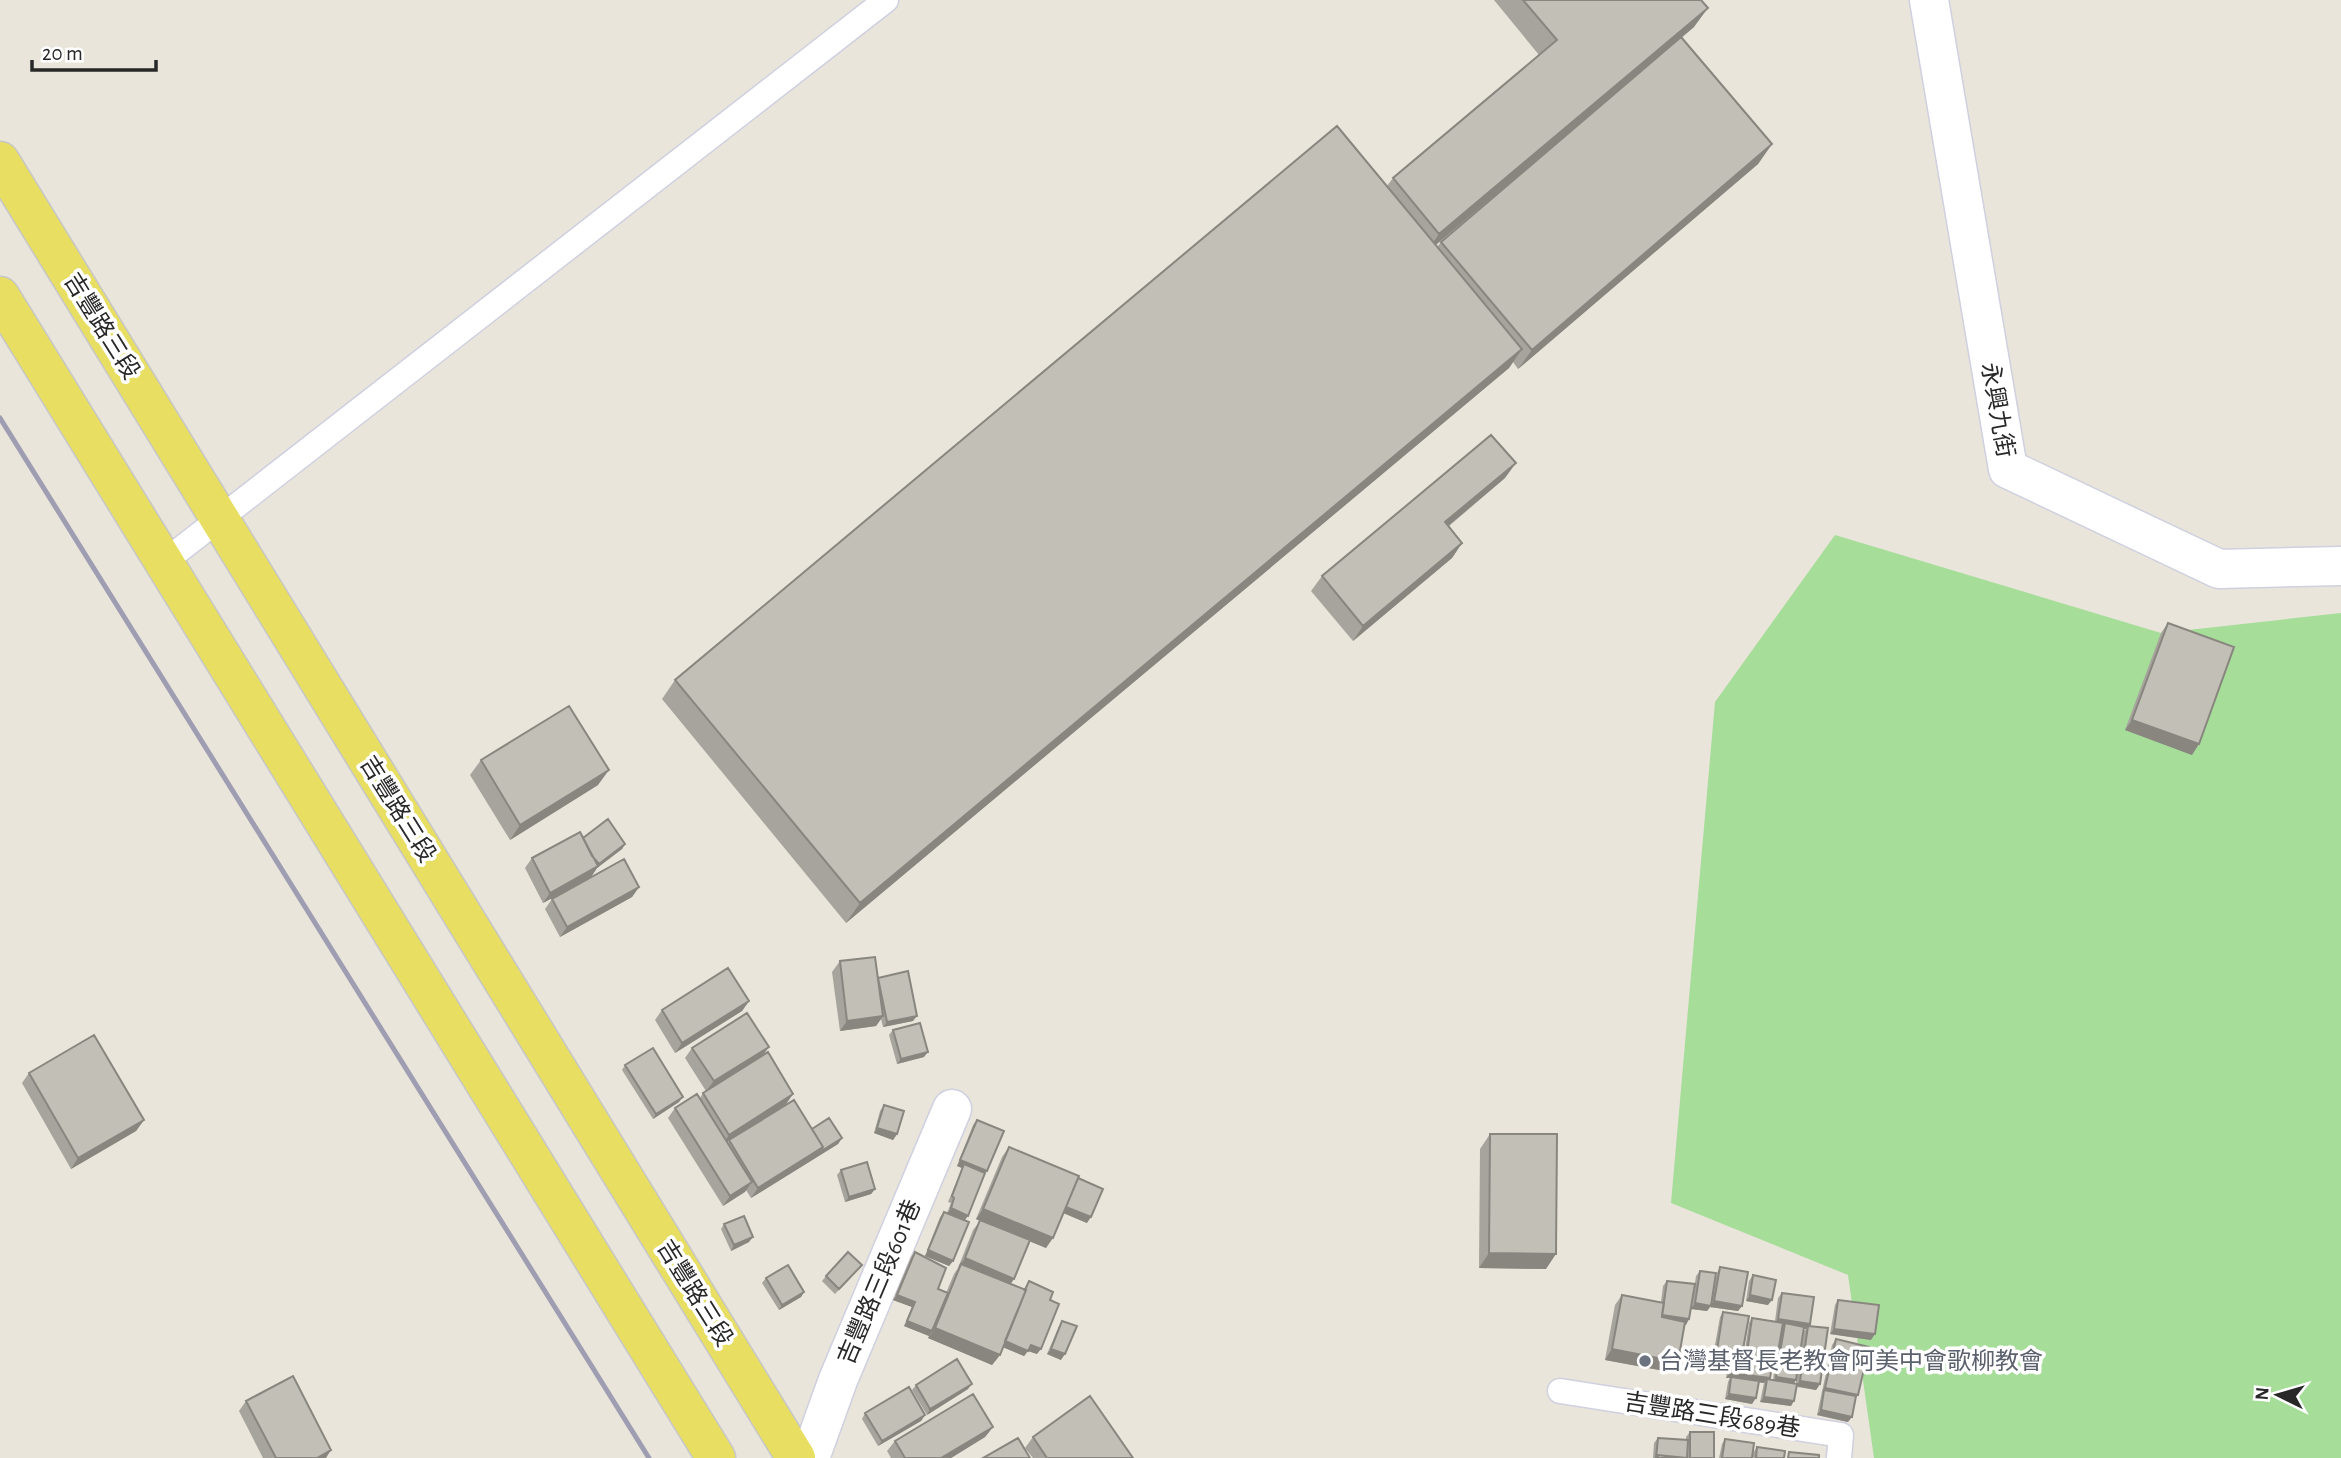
<svg xmlns="http://www.w3.org/2000/svg" width="2341" height="1458" viewBox="0 0 2341 1458" font-family="'Alegreya Sans','Noto Sans TC',sans-serif">
<style>
.green{fill:#a5dd99}
.lines{fill:none;stroke-linecap:round;stroke-linejoin:round}
.service-casing{stroke:#cfd0e0;stroke-width:27}
.minor-casing{stroke:#cfd0e0;stroke-width:41}
.primary-casing{stroke:#c7c7c7;stroke-width:41}
.service{stroke:#fff;stroke-width:24}
.minor{stroke:#fff;stroke-width:38}
.primary{stroke:#e7de62;stroke-width:38}
.rail{stroke:#9e9db1;stroke-width:5}
.wall{fill:#a7a49d;fill-rule:evenodd}
.shaded-wall{fill:#88867f}
.building{fill:#c2bfb6;stroke:#88867f;stroke-width:2}
.worship-dot{fill:#6b7280;stroke:#fff;stroke-width:2.5}
.labels{text-anchor:middle;stroke-width:7;stroke-linejoin:round;paint-order:stroke}
.street-label{font-size:24px;fill:#282828;stroke:#fff}
.worship-label{font-size:24px;fill:#5b616d;stroke:#fff;text-anchor:start}
</style>
<rect width="100%" height="100%" fill="#e9e5da"/>
<!-- green -->
<path class="green" d="M1835 535 2161 633 2341 613V1458H1874L1848 1275 1671 1203 1715 702Z"/>
<g class="lines">
<!-- service casing -->
<g class="service-casing">
<path id="service" d="M164 562 886 0
M1560 1391 1841 1435 1839 1458"/>
</g>
<!-- minor casing -->
<g class="minor-casing">
<path id="minor" d="M1929 0 2008 469 2219 569 2341 566
M810 1458 838 1380 952 1109"/>
</g>
<!-- primary casing -->
<g class="primary-casing">
<path id="primary" d="M0 161 796 1458
M0 296 716 1458"/>
</g>
<!-- service -->
<use href="#service" class="service"/>
<!-- minor -->
<use href="#minor" class="minor"/>
<!-- primary -->
<use href="#primary" class="primary"/>
<!-- rail -->
<path class="rail" d="M0 418 649 1458"/>
</g>
<!-- wall -->
<path class="wall" d="M1494 0H1701L1694 27 1681 38 1772 144 1758 164 1518 369 1513 362 1509 368 846 923 662 699 675 680 1387 186 1393 178 1539 55ZM1589 116 1441 242 1437 247 1436 245Z
M1505 478 1449 526 1462 543 1452 558 1353 641 1311 591 1322 576Z
M2168 623 2192 755 2125 730 2161 633Z
M481 760 598 785 510 840 470 775Z
M583 838 625 844 622 849 597 868 591 877 543 903 525 868 532 858Z
M639 887 632 897 560 937 545 909 552 899Z
M840 961 913 1021 883 1027 881 1019 876 1026 840 1031 832 972Z
M749 1001 742 1011 675 1053 655 1020 662 1010Z
M893 1030 924 1057 897 1064 889 1035Z
M769 1047 762 1056 793 1094 786 1104 727 1142 728 1143 729 1140 812 1129 842 1138 838 1144 751 1198 746 1190 723 1206 668 1118 675 1108 700 1098 703 1093 706 1091 685 1058 692 1048Z
M625 1065 679 1102 653 1119 622 1070Z
M29 1073 144 1120 136 1131 71 1169 22 1083Z
M884 1105 897 1134 893 1140 874 1133 880 1111Z
M977 1120 985 1173 965 1220 953 1261 949 1266 925 1256 940 1217 944 1212 947 1213 951 1203 948 1202 962 1168 957 1166 973 1125Z
M1490 1134 1546 1269 1479 1268 1480 1149Z
M1009 1147 1078 1178 1087 1223 1063 1213 1046 1248 1029 1241 1014 1279 1010 1284 1024 1289 1029 1281 1050 1300 1037 1354 1028 1351 1024 1356 1003 1347 1000 1355 992 1365 928 1338 929 1336 904 1326 912 1307 893 1300 911 1257 915 1252 938 1289 946 1293 954 1274 958 1268 973 1230 980 1221 976 1219 1002 1157Z
M841 1170 875 1189 871 1194 845 1202 837 1175Z
M724 1224 749 1242 731 1251 721 1229Z
M862 1265 835 1294 822 1281 826 1276Z
M1720 1267 1742 1306 1738 1311 1710 1307 1707 1311 1691 1309 1696 1276 1700 1271 1715 1282 1717 1273Z
M1753 1275 1768 1305 1746 1301 1749 1281Z
M766 1278 804 1292 801 1297 779 1310 762 1283Z
M1667 1281 1689 1319 1685 1325 1678 1362 1670 1372 1605 1360 1615 1305 1622 1295 1661 1302 1663 1286Z
M1782 1293 1808 1326 1820 1384 1816 1390 1797 1387 1791 1406 1760 1402 1764 1383 1759 1382 1752 1404 1725 1399 1728 1382 1730 1378H1726L1728 1366 1731 1361 1743 1362 1749 1323 1752 1318 1775 1321 1778 1298ZM1804 1329H1806L1804 1331 1796 1383H1794L1796 1380ZM1775 1365 1773 1380 1769 1379 1771 1369H1772Z
M1838 1300 1871 1340 1830 1334 1835 1305Z
M1723 1312 1739 1360 1713 1356 1720 1317Z
M1062 1321 1061 1360 1047 1354 1059 1326Z
M1836 1339 1856 1398 1848 1422 1817 1415 1832 1345Z
M916 1385 968 1389 927 1415 912 1390Z
M246 1401 326 1458H263L239 1411Z
M865 1413 925 1415 921 1421 878 1446 862 1419Z
M993 1427 985 1437 951 1458H891L887 1451 895 1441Z
M1690 1432 1714 1458H1653L1654 1443 1658 1438 1686 1440V1437Z
M1033 1437 1133 1458H1033L1025 1448Z
M1725 1439 1752 1458H1719L1722 1444Z
M1757 1447 1784 1458H1753V1453Z"/>
<!-- shaded-wall -->
<path class="shaded-wall" d="M1708 8 1694 27 1426 253 1439 234Z
M1772 144 1758 164 1518 369 1532 350Z
M1522 349 1509 368 846 923 860 903Z
M1516 463 1505 478 1435 537 1445 522Z
M1462 543 1452 558 1353 641 1363 626Z
M2132 720 2199 744 2192 755 2125 730Z
M609 770 598 785 510 840 520 825Z
M625 844 622 849 597 868 591 877 543 903 550 893 597 867 599 864Z
M639 887 632 897 560 937 567 927Z
M749 1001 742 1011 675 1053 682 1043Z
M883 1016 876 1026 840 1031 847 1021Z
M917 1016 913 1021 883 1027 887 1022Z
M769 1047 761 1057 706 1091 714 1081Z
M928 1052 924 1057 897 1064 901 1059Z
M793 1094 786 1104 722 1145 729 1135Z
M683 1097 679 1102 653 1119 656 1114Z
M144 1120 136 1131 71 1169 78 1158Z
M877 1128 897 1134 893 1140 874 1133Z
M842 1138 838 1144 751 1198 758 1188 823 1147Z
M960 1160 987 1171 983 1176 964 1164 962 1168 957 1166Z
M752 1182 745 1192 723 1206 730 1196Z
M875 1189 871 1194 845 1202 849 1197Z
M1065 1206 1091 1217 1087 1223 1061 1212Z
M951 1208 968 1216 964 1221 947 1214Z
M983 1209 1053 1238 1046 1248 976 1219Z
M753 1237 749 1242 731 1251 734 1245Z
M928 1250 953 1261 949 1266 925 1256Z
M1489 1253 1556 1254 1546 1269 1479 1268Z
M965 1258 1014 1279 1007 1289 961 1264 957 1268Z
M804 1292 801 1297 779 1310 782 1305Z
M897 1295 915 1302 912 1307 893 1300Z
M1750 1295 1772 1300 1768 1305 1746 1301Z
M1714 1301 1742 1306 1738 1311 1710 1307 1707 1311 1691 1309 1695 1303 1710 1306Z
M1662 1315 1689 1319 1686 1325 1658 1320Z
M1778 1319 1810 1324 1806 1329 1784 1326 1785 1323 1783 1325 1774 1324Z
M907 1321 932 1331 929 1336 904 1326Z
M935 1328 1000 1355 992 1365 928 1338Z
M1834 1329 1875 1334 1871 1340 1830 1334Z
M1004 1341 1031 1345 1041 1349 1037 1354 1028 1351 1024 1356 1000 1346Z
M1051 1349 1065 1354 1061 1360 1047 1354Z
M1612 1349 1678 1362 1670 1372 1605 1360Z
M1717 1350 1742 1355 1739 1360 1713 1356Z
M1746 1359 1776 1364 1772 1369 1742 1365Z
M1730 1373 1770 1378 1766 1383 1767 1379 1764 1383 1731 1379V1377L1730 1378H1726Z
M1776 1377 1796 1380 1793 1385 1773 1382Z
M1800 1381 1820 1384 1816 1390 1796 1386Z
M972 1384 968 1389 927 1415 930 1409Z
M1825 1388 1858 1395 1854 1400 1824 1390 1821 1393Z
M1729 1394 1756 1398 1752 1404 1725 1399Z
M1764 1397 1794 1401 1791 1406 1760 1402Z
M1821 1410 1852 1417 1848 1422 1817 1415Z
M925 1415 921 1421 878 1446 882 1441Z
M993 1427 985 1437 951 1458H941Z
M331 1450 326 1458H317Z"/>
<!-- building -->
<path class="building" d="M1523 0H1701L1708 8 1439 234 1393 178 1557 40Z
M1681 37 1772 144 1532 350 1441 242Z
M1337 126 1522 349 860 903 675 680Z
M1491 435 1516 463 1445 522 1462 543 1363 626 1322 576Z
M2168 623 2234 647 2199 744 2132 720Z
M569 706 609 770 520 825 481 760Z
M608 819 625 844 599 864 592 856 583 838Z
M580 832 598 866 550 893 532 858Z
M624 859 639 887 567 927 552 899Z
M875 957 883 1016 847 1021 840 961Z
M728 968 749 1001 682 1043 662 1010Z
M908 971 917 1016 887 1022 878 978Z
M747 1013 769 1047 714 1081 692 1048Z
M920 1023 928 1052 901 1059 893 1030Z
M94 1035 144 1120 78 1158 29 1073Z
M653 1048 683 1097 656 1114 625 1065Z
M768 1052 793 1094 729 1135 703 1093Z
M697 1094 752 1182 730 1196 675 1108Z
M794 1100 823 1147 758 1188 729 1140Z
M884 1105 904 1111 897 1134 877 1128Z
M829 1118 842 1138 820 1152 823 1147 812 1129Z
M977 1120 1004 1131 987 1171 960 1160Z
M1490 1134H1557L1556 1254 1489 1253Z
M1009 1147 1079 1176 1053 1238 983 1209Z
M867 1162 875 1189 849 1197 841 1170Z
M964 1164 985 1173 968 1216 951 1208 954 1198 952 1196Z
M1078 1178 1103 1189 1091 1217 1066 1207Z
M944 1212 969 1222 953 1261 928 1250Z
M744 1216 753 1237 734 1245 724 1224Z
M980 1220 1030 1240 1014 1279 965 1258Z
M848 1252 862 1265 839 1289 826 1276Z
M915 1252 946 1268 938 1289 948 1293 932 1331 907 1321 915 1302 897 1295Z
M961 1264 1026 1290 1000 1355 935 1328Z
M788 1265 804 1292 782 1305 766 1278Z
M1720 1267 1748 1272 1742 1306 1714 1301Z
M1700 1271 1716 1273 1711 1306 1695 1303Z
M1753 1275 1776 1280 1772 1300 1750 1295Z
M1029 1281 1053 1292 1050 1300 1059 1304 1041 1349 1031 1345 1028 1351 1005 1341 1026 1290H1025Z
M1667 1281 1695 1284 1689 1319 1662 1315Z
M1782 1293 1814 1297 1810 1324 1778 1319Z
M1622 1295 1664 1303 1662 1317 1685 1322 1678 1362 1612 1349Z
M1838 1300 1879 1305 1875 1334 1834 1329Z
M1723 1312 1749 1316 1742 1355 1717 1350Z
M1752 1318 1783 1323 1776 1364 1746 1359Z
M1062 1321 1077 1326 1065 1354 1051 1349Z
M1785 1323 1804 1327 1796 1380 1776 1377Z
M1808 1326 1828 1328 1820 1384 1800 1381Z
M1836 1339 1869 1347 1858 1395 1825 1388Z
M957 1359 972 1384 930 1409 916 1385Z
M1731 1361 1772 1366 1770 1378 1730 1373Z
M293 1376 331 1450 317 1458H276L246 1401Z
M1731 1377 1759 1381 1756 1398 1729 1394Z
M1767 1379 1797 1384 1794 1401 1764 1397Z
M909 1387 925 1415 882 1441 865 1413Z
M1824 1390 1856 1396 1852 1417 1821 1410Z
M973 1394 993 1427 941 1458H905L895 1441Z
M1090 1396 1133 1458H1047L1033 1437Z
M1690 1432H1714V1458H1690Z
M1018 1438 1030 1458H983Z
M1658 1438 1688 1440 1687 1458 1658 1455 1656 1458Z
M1725 1439 1754 1443 1752 1458H1722Z
M1757 1447 1785 1451 1784 1458H1756Z
M1789 1452 1819 1455V1458H1788Z
M1658 1455 1681 1458H1658Z"/>
<!-- markers -->
<circle class="worship-dot" cx="1645" cy="1361" r="7"/>
<g class="labels">
<!-- street labels -->
<g class="street-label">
<text transform="translate(102 326) rotate(58)" y="8">吉豐路三段</text>
<text transform="translate(1998 410) rotate(80)" y="8">永興九街</text>
<text transform="translate(398 809) rotate(58)" y="8">吉豐路三段</text>
<text transform="translate(879 1282) rotate(-67)" y="8">吉豐路三段601巷</text>
<text transform="translate(695 1293) rotate(58)" y="8">吉豐路三段</text>
<text transform="translate(1712 1415) rotate(9)" y="8">吉豐路三段689巷</text>
</g>
<!-- worship labels -->
<g class="worship-label">
<text x="1659" y="1369">台灣基督長老教會阿美中會歌柳教會</text>
</g>
</g>
<!-- north arrow -->
<g transform="translate(2278 1395) rotate(275)" stroke="#ffffff" stroke-width="5" paint-order="stroke">
<path d="M0-5L12 26L0 18L-12 26Z" fill="#282828"/>
<text y="-10" font-size="19" font-weight="bold" text-anchor="middle" fill="#282828">N</text>
</g>
<!-- scale -->
<path d="M32 60v10h124v-10" fill="none" stroke="#282828" stroke-width="3.5"/>
<text x="42" y="60" font-size="21" fill="#282828" stroke="#ffffff" stroke-width="5" paint-order="stroke">20 m</text>
</svg>
